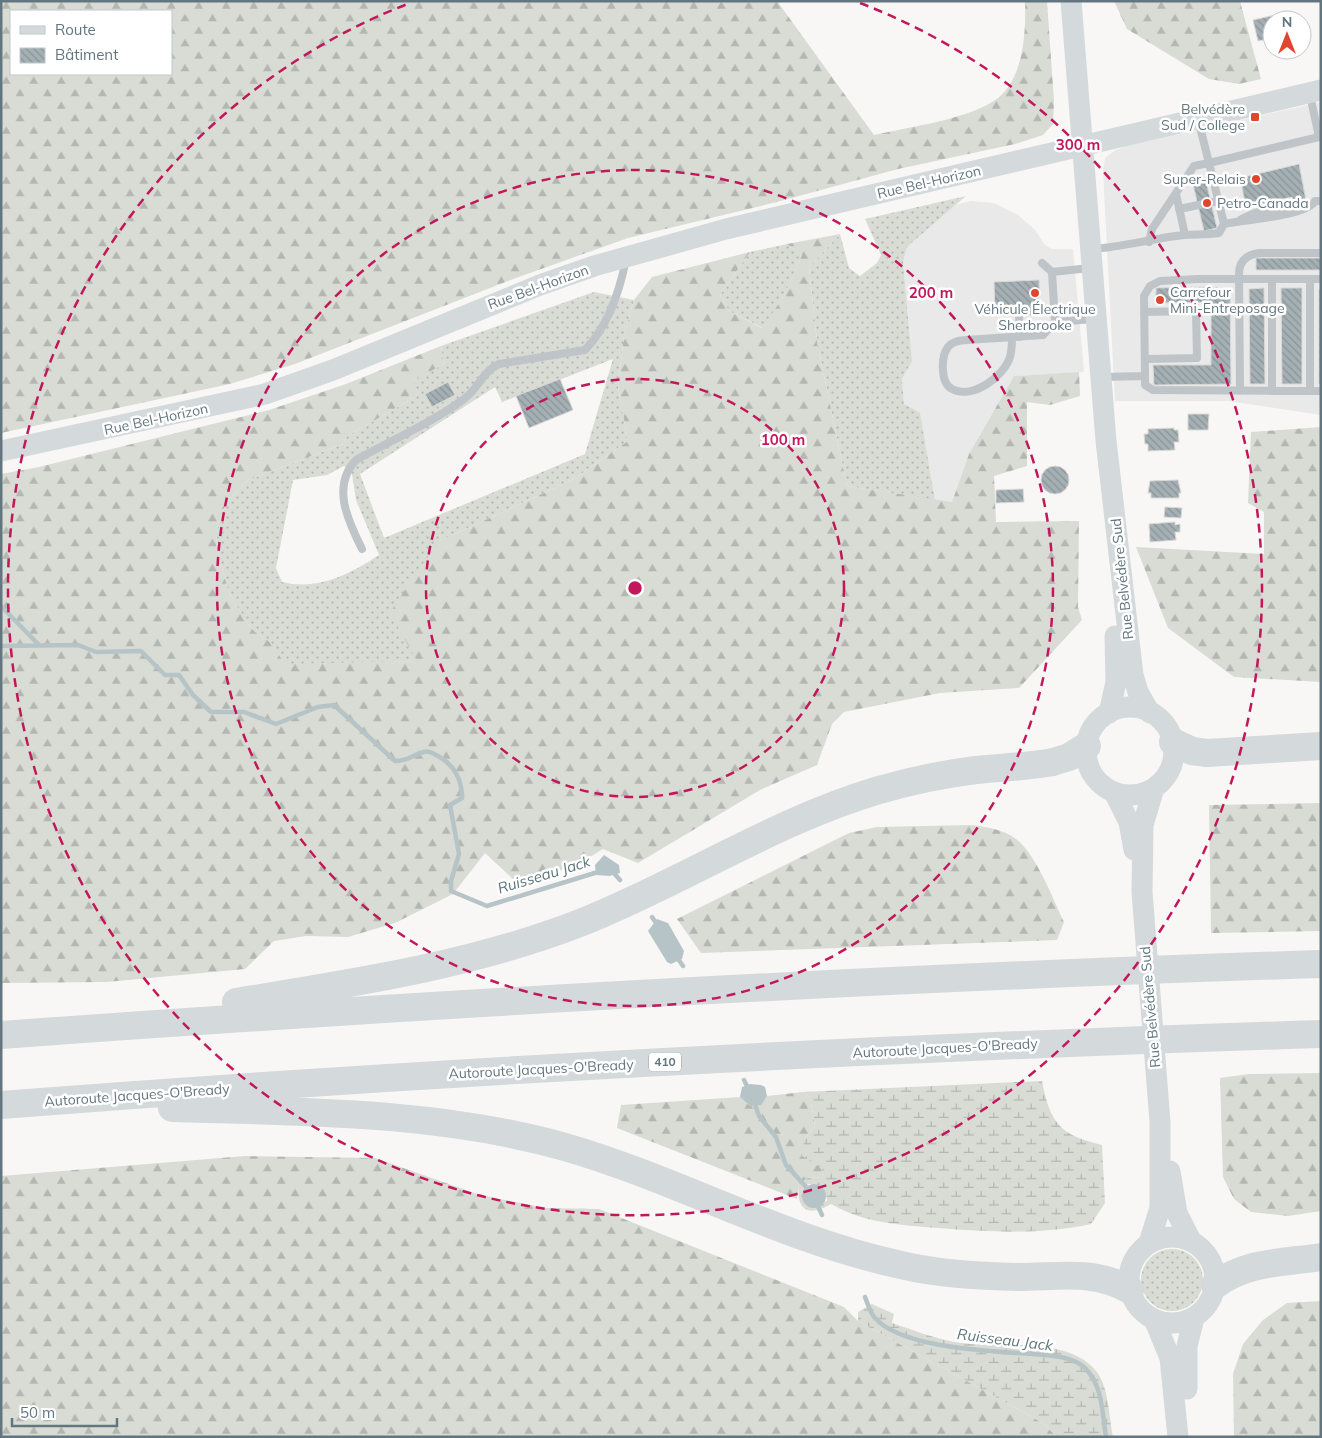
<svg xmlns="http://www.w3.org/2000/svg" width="1322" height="1438" viewBox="0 0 1322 1438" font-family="Mulish,sans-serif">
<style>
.built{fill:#e8e9e8}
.grass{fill:url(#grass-dots);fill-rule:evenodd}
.forest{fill:url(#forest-firs);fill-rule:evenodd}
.wetland{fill:url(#wetland-marsh);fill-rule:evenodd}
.water{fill:#b6c4c7}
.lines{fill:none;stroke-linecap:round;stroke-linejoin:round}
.stream{stroke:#b6c4c7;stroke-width:4.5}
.building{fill:url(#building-back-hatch);stroke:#d9d9d7}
.lane{stroke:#bec4c7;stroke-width:8}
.secondary{stroke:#d4d9db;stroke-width:21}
.highway{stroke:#d4d9db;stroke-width:28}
.ring{fill:none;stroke:#c2185b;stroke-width:2.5;stroke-dasharray:9 6}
.poi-dot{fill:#e0462d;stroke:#fff;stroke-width:2}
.labels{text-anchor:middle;stroke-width:5;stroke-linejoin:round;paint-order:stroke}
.shield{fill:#fff;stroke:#929fa5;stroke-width:1}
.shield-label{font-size:12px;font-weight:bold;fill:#63767f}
.poi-label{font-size:14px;fill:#63767f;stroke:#fff;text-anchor:end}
.street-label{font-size:14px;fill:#63767f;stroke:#fff}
.water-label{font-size:15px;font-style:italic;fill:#5e757a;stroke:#fff}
.centre{fill:#c2185b;stroke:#fff;stroke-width:2.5}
.ring-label{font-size:15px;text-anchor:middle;font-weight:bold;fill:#c2185b;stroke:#fff;stroke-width:5;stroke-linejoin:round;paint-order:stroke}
</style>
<defs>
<pattern id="grass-dots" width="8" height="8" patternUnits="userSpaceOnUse" patternTransform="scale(1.25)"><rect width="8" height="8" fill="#d8dcd4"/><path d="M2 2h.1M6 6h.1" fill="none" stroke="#b3b7b1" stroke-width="1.8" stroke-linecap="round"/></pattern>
<pattern id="forest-firs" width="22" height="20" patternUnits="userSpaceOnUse" patternTransform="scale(1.25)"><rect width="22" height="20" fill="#d8dcd4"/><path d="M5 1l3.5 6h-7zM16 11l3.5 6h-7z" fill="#b3b7b1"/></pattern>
<pattern id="wetland-marsh" width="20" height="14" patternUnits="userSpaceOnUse" patternTransform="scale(1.25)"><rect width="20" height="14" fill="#d8dcd4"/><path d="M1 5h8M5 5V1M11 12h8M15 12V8" fill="none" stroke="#b3b7b1"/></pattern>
<pattern id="building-back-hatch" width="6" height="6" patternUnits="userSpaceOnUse" patternTransform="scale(1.25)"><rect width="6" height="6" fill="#a5b0b4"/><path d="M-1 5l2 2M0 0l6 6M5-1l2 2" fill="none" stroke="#8a9498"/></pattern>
</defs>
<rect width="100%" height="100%" fill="#f8f7f5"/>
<!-- built -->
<path class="built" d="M1321 102V415L1228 401H1115L1103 171 1105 158 1116 150 1127 146Z
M970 201 994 203 1018 215 1035 230 1045 245 1052 249H1073L1084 372 1014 376 969 454 952 502 935 500 920 414 904 404 902 379 912 360 903 262 907 247 956 205Z"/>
<!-- grass -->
<path class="grass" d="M966 196 907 247 903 262 912 361 902 379 904 404 920 413 935 500 847 486 817 342 809 267 840 234 849 268 860 276 877 263 881 255 865 219Z
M787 244 802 255 784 296 763 328 729 311 720 295 750 252Z
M594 292 634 300 624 335 618 387 628 441 574 479 440 541 417 661 285 665 270 642 255 632 243 618 228 590 216 544 218 524 226 504 248 480 343 444 347 436 417 396 413 380 444 364 441 346ZM613 359 585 454 384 538 360 474 495 387 502 402ZM344 466 352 474 356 500 379 555C350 574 318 591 282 582L276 568 293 480 327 475Z
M1141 1280a31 31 0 1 1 62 0a31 31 0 1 1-62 0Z"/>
<!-- forest -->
<path class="forest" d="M1 1H777L874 135C909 127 971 119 998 98 1024 77 1026 32 1025 1H1047L1054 101 1053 124 1043 135 1015 144 898 169 777 202 628 238 516 278 295 364 230 384 1 433ZM171 11V74H11V11Z
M1114 1H1240L1261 79 1239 84 1209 79 1127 29Z
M840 234 809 267 817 342 847 486 952 502 969 454 1014 376 1079 372 1080 396 1050 405 1027 402V466L994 476 996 522 1079 521 1078 607 1082 620 1019 688 940 693 844 712 832 724 817 765 760 790 638 863 603 849 590 857 587 864 515 881 485 853 453 894 395 923 348 937 306 936 274 941 245 969 107 982 1 983V474L39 467 269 410 346 384 441 346 444 364 414 380 417 396 347 436 343 444 248 480 226 504 218 524 216 544 228 590 243 618 255 632 270 642 285 664 417 661 390 613 411 580 440 541 574 479 628 441 618 387 624 335 634 300 652 277 750 252 720 295 729 311 762 328 784 296 802 255 787 244Z
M1321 427V682L1234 677 1168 628 1136 547 1264 554V512L1248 503 1251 432Z
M1321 803V931L1211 933 1209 805Z
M972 825C986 827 1003 829 1016 839 1036 854 1053 899 1064 922L1057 940 701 953 677 919 849 833 877 827Z
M1321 1073V1211L1288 1216 1251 1212 1234 1199 1223 1177 1220 1078 1249 1074Z
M803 1092 810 1098 815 1125 804 1140 821 1168 823 1177 807 1178 799 1185 797 1199 617 1128 621 1105 740 1097 750 1106 765 1099 767 1096Z
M245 1156 375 1158 480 1195 546 1208 599 1209 844 1307 858 1321 1043 1423 1057 1437H1V1176Z
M1321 1301V1437H1234L1233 1374 1243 1344 1263 1320 1287 1303Z"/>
<!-- wetland -->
<path class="wetland" d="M1042 1081C1050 1123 1060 1135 1102 1145L1105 1203 1091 1224C1041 1235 990 1232 938 1228 901 1225 863 1223 831 1204 809 1217 796 1211 799 1185L807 1178 823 1177 821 1168 802 1156 804 1140 815 1125 810 1098 803 1092ZM808 1184H814L826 1194 827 1201 810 1207 805 1203 802 1193Z
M872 1304 894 1314 892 1323C913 1330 933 1338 954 1342 995 1350 1066 1334 1096 1371 1109 1387 1109 1417 1113 1437H1057L1043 1423 858 1321V1312Z"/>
<!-- water -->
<path class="water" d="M604 855 619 865 620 873 609 876 596 875 595 865Z
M657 919 668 923 684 951 682 959 671 964 667 962 648 931Z
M750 1084 761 1085 765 1087 767 1096 761 1105 750 1106 740 1097 742 1087Z
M802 1196a12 12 0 1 1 24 0a12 12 0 1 1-24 0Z"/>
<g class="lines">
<!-- stream -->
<path class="stream" d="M1 606 39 645
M1 646 78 645 96 652 141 651 165 675H179L193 695 211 712H244L276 724 318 707 334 705 395 761C411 761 412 754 424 752 429 750 434 754 438 756 454 765 462 779 462 798L450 805 459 854 451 881V891L487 906 598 872
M613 872 620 880
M652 917 658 926
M676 956 683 966
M744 1080 749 1090
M754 1102 759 1116 776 1137 786 1165 808 1189
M817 1204 822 1215
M865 1297C868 1304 870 1313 875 1318 903 1349 992 1351 1032 1354 1048 1355 1074 1356 1086 1369 1103 1387 1102 1413 1106 1437"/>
</g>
<!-- building -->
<path class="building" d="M1284 13 1286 20H1272V38L1258 41 1253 20Z
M1299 164 1306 200 1294 203 1292 197 1246 207 1240 178Z
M1205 177 1217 228 1204 231 1192 180Z
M1256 258H1321V270H1256Z
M1039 280 1040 315 995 316 994 282Z
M1211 287 1230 289 1231 384 1154 385 1153 365H1211V302L1156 303V288Z
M1264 288 1265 384H1250L1249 289Z
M1281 288H1302V384H1282Z
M1319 289H1321V384H1319Z
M560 379 573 410 529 428 516 396Z
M448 382 455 395 432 407 425 394Z
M1188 414H1209L1208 430H1188Z
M1174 428V430H1178L1179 442H1174L1175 450 1148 451V444H1145L1144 434H1148V429Z
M1041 480a14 14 0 1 1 28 0a14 14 0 1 1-28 0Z
M1178 480 1181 493H1179V498H1151V493H1148L1150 481Z
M1023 489 1024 502 996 503V490Z
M1165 507 1182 508 1181 518 1164 517Z
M1175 522V525L1180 524V532H1175L1176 540 1150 542 1149 524Z"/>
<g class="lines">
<!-- lane -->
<path class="lane" d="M1198 119 1209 163 1319 137 1310 95
M1176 194 1185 235
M1179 209 1218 201
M1240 220C1256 211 1269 208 1286 210
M1224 224C1242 220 1307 216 1315 201H1321
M1092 249C1123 247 1154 238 1184 235 1196 234 1207 235 1219 233L1224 224 1209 163 1194 166 1152 229 1149 242
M1042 263 1052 272
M1090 268 1052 272 1055 322 1094 319
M1272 279V391
M1310 279V391
M1144 312 1196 311 1197 358 1145 359
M1019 316 1020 337
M1012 337C1012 344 1012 350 1010 357 1004 376 973 400 952 389 940 383 941 356 948 347 953 341 959 341 966 340L1043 335 1055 322
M1145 376V385L1153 390 1321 391
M1101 377 1145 376 1144 296 1150 286 1160 281 1198 279H1321
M1240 391 1239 274C1239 262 1246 255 1259 253H1321
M362 549C348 521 331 486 356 460 390 441 433 422 464 399 478 389 483 371 499 364L585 350C608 326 620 290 626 259"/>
<!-- secondary -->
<path class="secondary" d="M1071 1 1106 441 1133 675 1138 692 1150 713
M1 451 265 394 333 370 540 285 594 266 726 229 1321 90
M1086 751a44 44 0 1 1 88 0a44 44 0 1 1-88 0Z
M1109 713 1116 682 1115 636
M1114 792 1129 822 1134 850
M1170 1171 1177 1213 1191 1241
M1129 1280a43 43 0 1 1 86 0a43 43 0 1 1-86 0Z
M1149 1243 1160 1208V1122L1142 892 1143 825 1154 788
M1154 1319 1170 1358 1178 1437
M1187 1389V1346L1194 1318"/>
<!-- highway -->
<path class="highway" d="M1173 742 1192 751 1207 753 1321 746
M236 1002C352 983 469 966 580 923 681 883 774 821 879 790 910 781 943 774 976 770 1001 767 1028 767 1053 762L1069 757 1087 746
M1 1035C441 1003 880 978 1321 964
M1 1105C441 1071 880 1048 1321 1034
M172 1108C304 1112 437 1111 565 1147 679 1180 784 1240 901 1265 939 1274 979 1276 1019 1277 1059 1277 1093 1269 1130 1290
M1215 1285C1247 1261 1283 1263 1321 1257"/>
</g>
<!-- distance rings -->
<g class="ring">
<circle cx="635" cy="588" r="209"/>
<circle cx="635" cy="588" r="418"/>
<path d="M860 3A627 627 0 1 1 410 3"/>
</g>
<!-- markers -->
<g class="poi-dot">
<rect x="1250" y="112" width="10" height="10" rx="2.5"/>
<circle cx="1256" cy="179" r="5"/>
<circle cx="1207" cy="203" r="5"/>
<circle cx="1035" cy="293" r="5"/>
<circle cx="1160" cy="300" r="5"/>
</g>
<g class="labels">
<!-- shield labels -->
<rect class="shield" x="649" y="1052.5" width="32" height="19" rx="4"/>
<g class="shield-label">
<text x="665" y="1066">410</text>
</g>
<!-- poi labels -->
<g class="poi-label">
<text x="1245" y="114">Belvédère<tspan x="1245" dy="16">Sud / College</tspan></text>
<text x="1246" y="184">Super-Relais</text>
<text x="1217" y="208" text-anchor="start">Petro-Canada</text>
<text x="1170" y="297" text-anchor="start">Carrefour<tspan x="1170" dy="16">Mini-Entreposage</tspan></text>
<text x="1035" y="314" text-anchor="middle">Véhicule Électrique<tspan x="1035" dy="16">Sherbrooke</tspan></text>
</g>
<!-- street labels -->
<g class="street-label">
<text transform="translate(929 182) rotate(-13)" y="5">Rue Bel-Horizon</text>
<text transform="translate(538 287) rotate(-20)" y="5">Rue Bel-Horizon</text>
<text transform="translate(156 419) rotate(-12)" y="5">Rue Bel-Horizon</text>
<text transform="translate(1122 579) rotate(-96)" y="5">Rue Belvédère Sud</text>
<text transform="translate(1150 1007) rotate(-95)" y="5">Rue Belvédère Sud</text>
<text transform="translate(945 1048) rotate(-3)" y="5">Autoroute Jacques-O'Bready</text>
<text transform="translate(541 1069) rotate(-3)" y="5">Autoroute Jacques-O'Bready</text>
<text transform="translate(137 1095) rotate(-4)" y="5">Autoroute Jacques-O'Bready</text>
</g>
<!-- water labels -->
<g class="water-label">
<text transform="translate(544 875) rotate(-17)" y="5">Ruisseau Jack</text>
<text transform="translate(1005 1340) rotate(7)" y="5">Ruisseau Jack</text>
</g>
</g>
<circle cx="635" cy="588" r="8" class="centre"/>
<g class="ring-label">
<text x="1078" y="150">300 m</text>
<text x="931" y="298">200 m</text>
<text x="783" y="445">100 m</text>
</g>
<!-- border -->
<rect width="1322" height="1438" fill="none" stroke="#63767f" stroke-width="5"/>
<!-- legend -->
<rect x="10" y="10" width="162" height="65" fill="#ffffff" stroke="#c1c8cc"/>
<rect x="20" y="26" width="25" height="8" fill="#d4d9db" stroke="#c1c8cc"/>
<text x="55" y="35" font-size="15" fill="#63767f">Route</text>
<rect x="20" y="48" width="25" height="15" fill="url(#building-back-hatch)" stroke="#c1c8cc"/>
<text x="55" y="60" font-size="15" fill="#63767f">Bâtiment</text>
<!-- north arrow -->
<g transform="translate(1287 35)"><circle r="24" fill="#ffffff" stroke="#c1c8cc"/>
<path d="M0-4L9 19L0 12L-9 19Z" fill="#e0462d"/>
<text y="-8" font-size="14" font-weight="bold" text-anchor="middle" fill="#63767f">N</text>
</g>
<!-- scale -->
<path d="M12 1418v8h105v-8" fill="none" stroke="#63767f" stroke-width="2.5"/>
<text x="20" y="1418" font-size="15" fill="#63767f" stroke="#ffffff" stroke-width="4" paint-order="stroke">50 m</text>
</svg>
